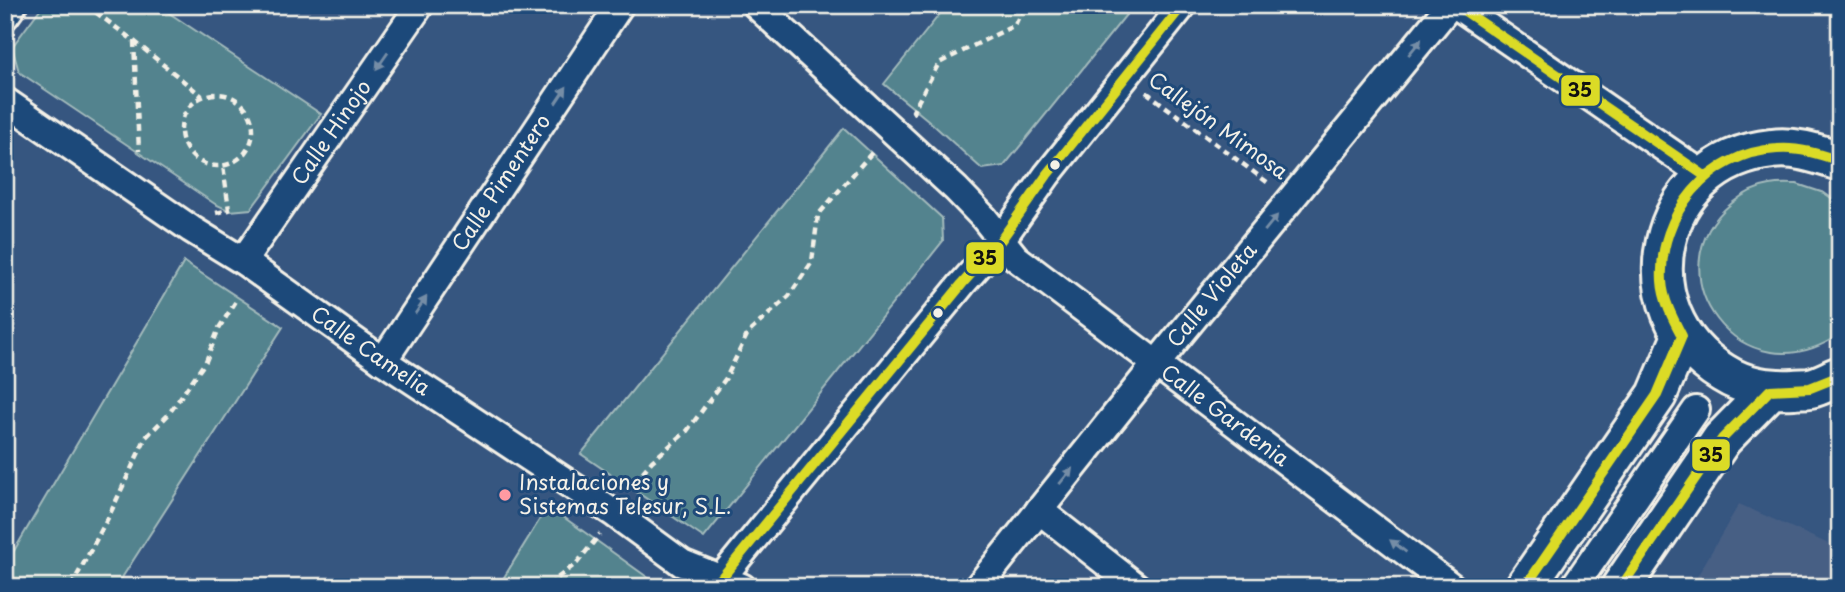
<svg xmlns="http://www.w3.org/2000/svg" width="1845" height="592" viewBox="0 0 1845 592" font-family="'Playpen Sans',sans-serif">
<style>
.built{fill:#465f84}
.green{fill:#52838e;stroke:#a3babb;stroke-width:2}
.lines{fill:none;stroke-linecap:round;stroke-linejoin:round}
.street-casing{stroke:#f4f1e8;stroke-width:32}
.secondary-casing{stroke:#f4f1e8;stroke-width:44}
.path{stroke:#f4f1e8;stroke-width:4.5;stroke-dasharray:7 5;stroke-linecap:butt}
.street{stroke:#1f4a7a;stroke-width:26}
.secondary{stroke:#1f4a7a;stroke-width:38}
.bus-1-casing{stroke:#1f4a7a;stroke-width:16}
.bus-1{stroke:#dbdb26;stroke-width:10}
.oneway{fill:#748da6}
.bus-dot{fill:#f4f1e8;stroke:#1f4a7a;stroke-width:2.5}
.poi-dot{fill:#ff9aa2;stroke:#1f4a7a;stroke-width:2.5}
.labels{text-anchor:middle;stroke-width:6;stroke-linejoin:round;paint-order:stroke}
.street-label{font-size:21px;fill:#f4f1e8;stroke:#1f4a7a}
.poi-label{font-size:21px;fill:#f4f1e8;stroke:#1f4a7a;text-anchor:start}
.line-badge{stroke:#1f4a7a;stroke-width:2.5}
.pale-badge-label{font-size:19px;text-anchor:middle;font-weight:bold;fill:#111}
</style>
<rect width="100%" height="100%" fill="#365680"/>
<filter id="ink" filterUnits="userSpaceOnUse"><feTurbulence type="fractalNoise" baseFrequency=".0143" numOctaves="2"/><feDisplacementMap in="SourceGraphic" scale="14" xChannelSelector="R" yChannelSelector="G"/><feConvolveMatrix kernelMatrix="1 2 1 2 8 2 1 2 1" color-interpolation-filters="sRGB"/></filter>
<g filter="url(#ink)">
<!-- built -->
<path class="built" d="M1739 504 1840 549V587H1691Z"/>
<!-- green -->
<path class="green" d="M43 5H157L321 114 251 209 230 211 215 204 19 72 12 47Z
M947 5H1134L1004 166 982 169 928 120 884 84Z
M844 128 942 218 943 241 704 538 581 454Z
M1797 184 1824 193 1840 204V334C1741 402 1648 271 1732 203 1743 194 1756 187 1770 185 1779 183 1788 184 1797 184Z
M184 262 283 327 116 587H5V566Z
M548 506 661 587H498Z"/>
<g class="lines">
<!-- street casing -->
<g class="street-casing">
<g id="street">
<path id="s1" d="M756 5 956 189 984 218 1016 258 1452 587"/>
<path d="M1456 5 1705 176"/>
<path d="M5 16 13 5"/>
<path id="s2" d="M5 101 191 229 243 261 383 361 615 514 682 563 742 587"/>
<path id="s3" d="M243 261 420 5"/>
<path id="s4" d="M383 361 620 5"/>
<path d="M1039 510 1137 587"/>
<path d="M714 587 962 284 1001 240 1047 175 1183 5"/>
<path id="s5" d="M978 587 1156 364 1450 5"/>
<path d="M1574 587 1696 410"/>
</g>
</g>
<!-- secondary casing -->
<g class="secondary-casing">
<path id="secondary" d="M1840 161C1818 154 1796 146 1772 149 1655 161 1622 311 1723 373 1745 387 1768 390 1794 389 1799 388 1805 389 1810 388 1820 386 1830 380 1840 376
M1525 587 1657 395 1682 336
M1621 587 1722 439 1770 390"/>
</g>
<!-- path -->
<path class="path" d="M86 5 134 41 202 96
M134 41 139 151
M1146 92 1271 185
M181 130a36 36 0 1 1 72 0a36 36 0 1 1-72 0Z
M915 114 913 111 939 63 1015 25 1024 5
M216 213 229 210 223 165
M627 491 652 461 687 431 726 378 748 333 789 296 812 262 818 215 875 149
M71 587 109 516 146 437 168 415 206 361 219 328 238 298
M550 587 556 579 577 563 600 534"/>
<!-- street -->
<use href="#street" class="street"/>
<!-- secondary -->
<use href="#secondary" class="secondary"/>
<!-- bus-1 casing -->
<g class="bus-1-casing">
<path id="bus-1" d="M1456 5 1705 176
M714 587 962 284 1001 240 1047 175 1183 5
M1525 587 1657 395 1682 336C1673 319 1663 300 1662 281 1658 215 1709 152 1777 149 1798 147 1819 154 1840 161
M1621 587 1722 439 1770 390 1810 388 1840 376"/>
</g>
<!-- bus-1 -->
<use href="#bus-1" class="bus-1"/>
</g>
<!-- one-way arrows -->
<defs><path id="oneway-solid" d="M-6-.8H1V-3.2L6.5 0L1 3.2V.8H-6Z" transform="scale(1.75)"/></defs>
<g class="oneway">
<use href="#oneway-solid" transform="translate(1415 47) rotate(-51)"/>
<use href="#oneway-solid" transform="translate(382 61) rotate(125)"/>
<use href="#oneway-solid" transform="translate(561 95) rotate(-56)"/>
<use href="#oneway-solid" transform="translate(1271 223) rotate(-51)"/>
<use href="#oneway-solid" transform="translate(421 305) rotate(-56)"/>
<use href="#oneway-solid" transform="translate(1066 476) rotate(-51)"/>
<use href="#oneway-solid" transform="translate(1398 546) rotate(-143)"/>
</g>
</g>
<!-- markers -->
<g class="bus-dot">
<circle cx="1055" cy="165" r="6"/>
<circle cx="938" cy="313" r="6"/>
</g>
<circle class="poi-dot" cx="505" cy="495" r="7"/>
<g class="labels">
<!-- street labels -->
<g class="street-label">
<text transform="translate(1218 126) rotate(36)" y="7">Callejón Mimosa</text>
<text dy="7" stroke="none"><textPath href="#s3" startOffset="156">Calle Hinojo</textPath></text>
<text dy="7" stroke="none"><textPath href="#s4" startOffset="214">Calle Pimentero</textPath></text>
<text dy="7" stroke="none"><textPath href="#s5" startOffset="374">Calle Violeta</textPath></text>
<text dy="7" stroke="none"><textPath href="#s2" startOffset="443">Calle Camelia</textPath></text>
<text dy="7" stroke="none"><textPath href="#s1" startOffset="625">Calle Gardenia</textPath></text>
</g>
<!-- poi labels -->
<g class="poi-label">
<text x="519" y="490">Instalaciones y<tspan x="519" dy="24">Sistemas Telesur, S.L.</tspan></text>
</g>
</g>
<g class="line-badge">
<rect x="1560" y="74" width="41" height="33" rx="7" fill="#dbdb26"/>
<rect x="965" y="241" width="40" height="34" rx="7" fill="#dbdb26"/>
<rect x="1691" y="438" width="40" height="34" rx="7" fill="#dbdb26"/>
</g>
<g class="pale-badge-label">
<text x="1580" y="97">35</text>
<text x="985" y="265">35</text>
<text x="1711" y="462">35</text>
</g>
<!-- margin -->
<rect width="1845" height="592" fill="none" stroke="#1f4a7a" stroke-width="28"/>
<rect x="14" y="14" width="1817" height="564" fill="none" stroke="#f4f1e8" stroke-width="2.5" filter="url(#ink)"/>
</svg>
